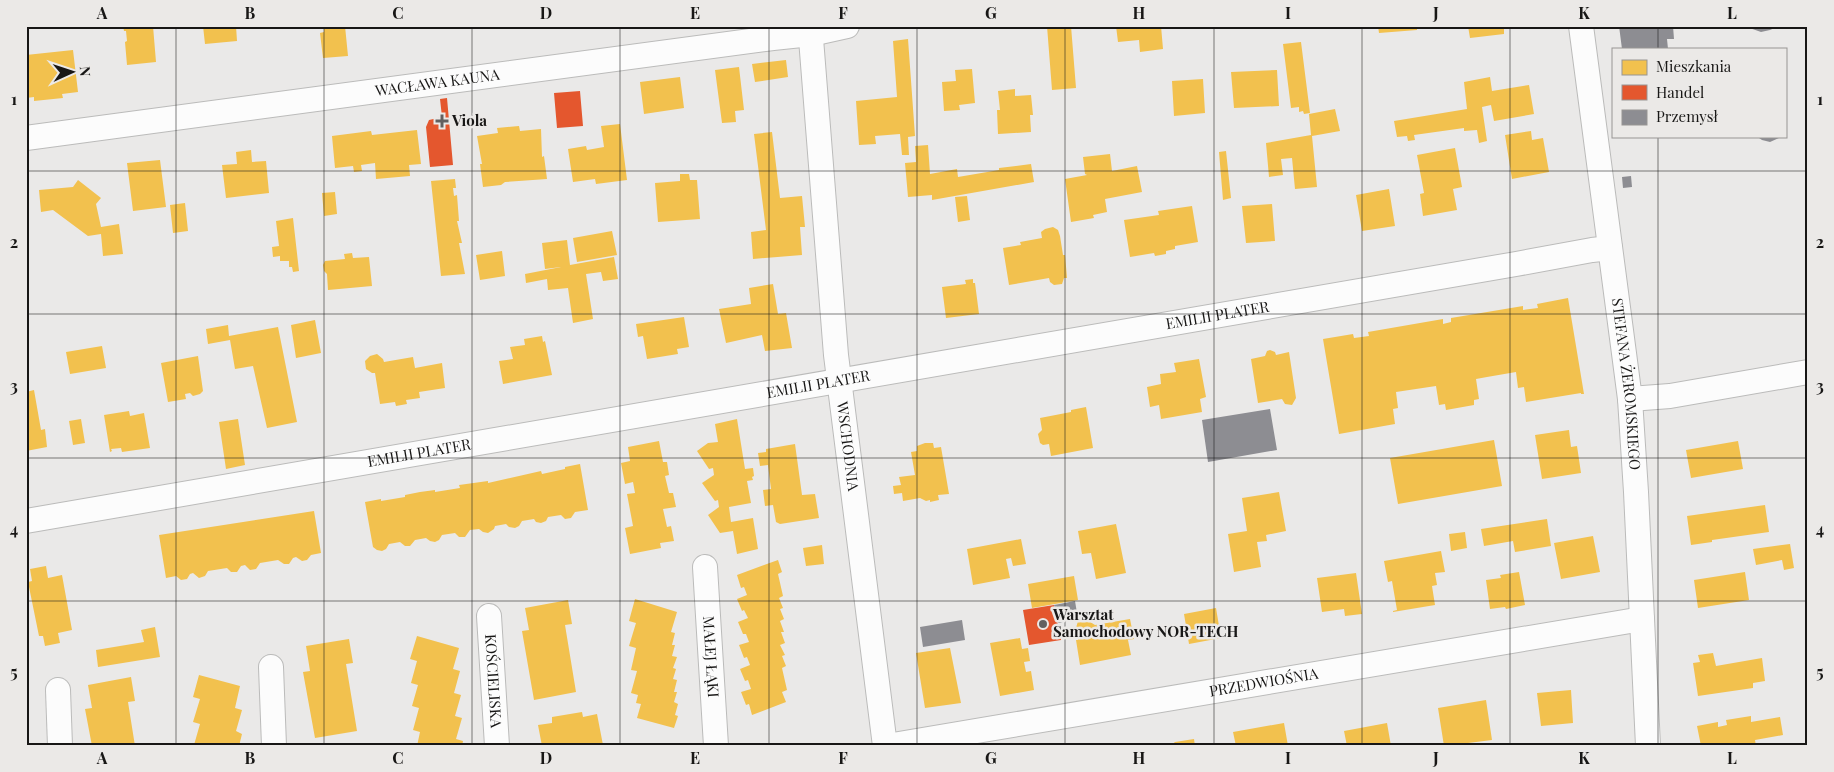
<svg xmlns="http://www.w3.org/2000/svg" width="1834" height="772" viewBox="0 0 1834 772" font-family="'Playfair Display',serif">
<style>
.homes{fill:#f2c14e}
.shops{fill:#e4572e}
.industry{fill:#8d8d92}
.lines{fill:none;stroke-linecap:round;stroke-linejoin:round}
.minor-casing{stroke:#bbbbba;stroke-width:26}
.minor{stroke:#fcfcfc;stroke-width:24}
.grid{fill:none;stroke:#181716;stroke-width:1;stroke-opacity:0.55}
.poi-dot{fill:#626060;stroke:#ebe9e7;stroke-width:2}
.labels{text-anchor:middle;stroke-width:5;stroke-linejoin:round;paint-order:stroke}
.street-label{font-size:15px;fill:#181716;stroke:#ebe9e7}
.poi-label{font-size:15px;font-weight:bold;fill:#181716;stroke:#ebe9e7;text-anchor:start}
.neatline{fill:none;stroke:#181716;stroke-width:2}
.grid-label{font-size:16px;text-anchor:middle;font-weight:bold;fill:#181716}
</style>
<rect width="100%" height="100%" fill="#eae9e8"/>
<!-- homes -->
<path class="homes" d="M123 26H153L156 62 127 65 125 42 127 41 126 31H124Z
M203 26H236L237 41 205 44Z
M324 26H345L348 56 323 58 320 33 324 32Z
M1047 26H1071L1076 88 1052 90Z
M1116 26H1161L1163 49 1140 52 1139 40 1118 42Z
M1378 26H1417V30L1379 33Z
M1468 26H1504V34L1470 38Z
M908 39 915 136 908 137 909 155H902L900 134 875 136 876 144 859 145 856 101 897 97 893 41Z
M1301 42 1310 113 1304 114 1303 111 1299 112V107L1291 108 1283 44Z
M73 50 78 92 62 94 63 98 34 101V97L26 98V55Z
M786 60 788 77 755 82 752 64Z
M739 67 744 110 735 111 736 122 722 123 715 70Z
M972 69 975 103 959 105 960 110 944 111 942 82 956 81 955 70Z
M1277 70 1279 106 1234 108 1231 72Z
M680 77 684 108 644 114 640 82Z
M1490 77 1492 91 1529 85 1534 114 1494 121 1491 105 1482 107 1487 141 1479 143 1477 130 1464 131V128L1414 135 1415 140 1408 141 1407 136 1397 137 1394 121 1467 109 1464 82Z
M1203 79 1205 113 1174 116 1172 81Z
M1015 89V96L1031 95 1033 115H1030L1031 132 998 134 997 110H1000L998 91Z
M1335 109 1340 131 1312 136 1317 187 1295 189 1292 158 1281 159 1283 175 1269 177 1266 143 1311 135 1309 114Z
M620 124 627 180 596 184 595 179 573 182 568 149 586 146 587 150 604 147 601 126Z
M519 126 520 131 541 129 542 157 544 156 547 179 505 182 501 185 483 187 480 164H482L477 136 498 133 497 128Z
M417 130 421 164 409 165 410 176 376 179 375 163 361 165 362 171 354 172 353 166 335 168 332 136 371 131 372 135Z
M1531 131 1532 140 1543 138 1549 172 1512 179 1505 135Z
M772 132 780 198 802 196 805 227H800L802 255 753 259 751 232 766 230 754 134Z
M928 145 930 174 957 169 958 177 999 170V168L1031 164 1034 182 932 200V195L908 197 905 163 916 162 915 146Z
M1455 148 1462 187 1453 189 1457 210 1423 216 1420 194 1424 193 1417 155Z
M251 150 252 162 266 161 269 193 226 198 222 165 237 164 236 152Z
M1226 151 1231 198 1223 200 1219 152Z
M1110 154 1112 171 1137 166 1142 192 1105 199 1107 212 1093 215 1094 218 1071 222 1065 179 1087 175 1085 174 1083 157Z
M160 160 166 207 133 211 127 163Z
M680 174H689L690 180H697L700 219 658 222 655 183 680 181Z
M455 179 456 188H453L454 196 457 195 459 221H457L462 243H459L465 274 441 276 431 181Z
M78 180 101 198 96 204 101 227 119 224 123 254 103 256 101 234 88 236 53 210 41 212 39 190 73 187Z
M1389 189 1395 226 1362 231 1356 195Z
M335 192 337 214 324 216 322 193Z
M967 196 970 220 958 222 955 197Z
M185 203 188 231 173 233 170 205Z
M1272 204 1275 241 1246 243 1242 206Z
M1192 206 1198 242 1175 246V249L1166 251V254L1155 256 1154 253 1130 257 1124 220 1159 215 1158 211Z
M293 218 299 271 293 272 292 267H289V261H280V256L273 257 272 247 279 246 276 221Z
M1053 227 1058 230 1060 236 1063 255H1065L1067 278H1064L1062 284 1054 285 1050 282 1049 278 1009 285 1003 248 1021 245 1020 242 1042 238 1041 232 1045 229Z
M612 231 617 255 577 262 573 238Z
M567 240 570 265 614 257 618 279 603 281 601 272 586 274 593 319 573 323 568 288 548 290 547 279 526 283 525 274 561 267 545 269 542 243Z
M502 251 505 276 480 280 476 255Z
M352 253 353 258 369 257 372 286 328 290 327 274 324 271 323 265 325 261 345 259 344 254Z
M973 279V283H975L979 314 946 318 942 287 966 284 965 280Z
M773 284 778 314 786 313 792 348 765 351 762 335 726 343 719 309 751 304 749 288Z
M1568 298 1584 394H1581V393L1526 402 1524 387 1518 388 1516 372 1487 377 1476 379 1479 399 1474 400V405L1446 410 1445 404 1439 405 1436 386 1396 392 1398 408 1393 409 1395 424 1339 434 1323 339 1353 334 1354 338 1369 336 1368 332 1443 319V324L1451 322V318L1523 306V310L1538 308 1537 304Z
M684 317 689 347 677 349 678 354 647 359 643 336 638 337 636 324Z
M315 320 321 353 296 358 291 325Z
M228 325 229 336 278 327 297 422 267 428 253 366 235 369 230 340 208 344 206 329Z
M542 336 543 342 545 341 552 375 503 384 499 361 513 359 510 347 525 345 524 339Z
M102 346 106 368 70 374 66 352Z
M1270 350 1275 352 1276 355 1289 352 1296 398 1292 405 1285 404 1282 399 1258 403 1251 359 1265 356 1267 351Z
M377 354 383 359 384 362 413 357 415 368 442 363 445 388 419 392 420 398 406 400 407 404 396 406 395 402 380 404 375 373H372L366 369 365 361 370 356Z
M198 356 203 391 200 394 193 396 190 393 185 394 186 399 168 402 161 363Z
M1199 359 1206 397 1200 399 1202 412 1161 419 1159 405 1150 407 1147 387 1161 384 1160 374 1176 372 1174 363Z
M34 390 41 430 45 429 47 447 26 451V392Z
M1086 407 1093 448 1051 456 1049 444 1043 445 1040 443 1038 434 1042 430 1040 418 1071 412V410Z
M129 411 130 416 144 413 150 448 122 452 121 448 111 449 112 451 110 452 104 415Z
M81 419 85 443 73 445 69 421Z
M238 419 245 465 226 469 219 422Z
M737 419 745 469 753 468 754 476 752 477 753 480 747 481 751 503 729 507 731 522 753 518 758 549 737 554 733 531 720 533 708 515 719 507 718 500 715 501 702 483 714 475 713 468 709 469 697 451 708 443 718 442 715 424Z
M1569 430 1571 447 1577 446 1581 473 1542 479 1535 435Z
M1494 440 1502 486 1398 504 1390 458Z
M659 441 663 462H667L669 475 665 476 669 493H673L676 507 663 509 667 527 671 526 674 541 660 543 661 548 630 554 625 528 633 526 627 494 635 493 633 482 625 484 621 463 630 461 628 447Z
M1738 441 1743 469 1691 478 1686 450Z
M925 443H933L934 448 941 447 949 494 938 495 939 500 930 502V500L926 501 920 498 903 501 902 493 894 494 893 486 901 485 899 477 915 475 911 452 917 451V446Z
M795 444 802 495 815 494 819 518 780 524 776 522 773 505 765 506 763 490 771 489 768 465 760 466 758 453 766 452V449Z
M580 464 588 510 575 512 571 518 565 519 561 515 548 517 546 521 541 523 536 522 534 519 522 521 519 526 515 528 509 527 506 524 495 526 494 529 488 533 483 532 479 529 470 530 465 537H459L455 533 442 535 439 540 435 542 430 541 426 538 415 540 410 546H405L400 542 389 544 386 549 382 551 377 550 373 547 365 502 381 499V501L405 497V495L420 492 435 490V492L460 488 459 485 488 481V483L541 471 542 474 565 469V467Z
M1279 492 1286 531 1266 535 1267 541 1257 542 1261 567 1234 572 1228 534 1247 531 1242 498Z
M1765 505 1769 532 1712 540V542L1691 545 1687 516Z
M314 511 321 553 311 555 307 560 302 561 296 557 293 558 289 564H284L278 560 260 563 256 569 250 570 245 565 241 566 237 572H231L227 568 208 571 205 576 199 578 193 573 190 574 187 579 181 580 176 576 166 578 159 535Z
M1547 519 1551 546 1515 552 1513 541 1484 546 1481 529Z
M1116 524 1126 573 1096 579 1091 553 1082 554 1078 531Z
M1465 532 1467 548 1451 551 1449 534Z
M1593 536 1600 572 1561 579 1554 543Z
M1021 539 1026 564 1013 566 1011 558 1006 559 1010 578 973 585 967 549Z
M1790 544 1794 568 1784 570 1782 560 1756 565 1753 549Z
M822 545 824 564 806 566 803 548Z
M1441 551 1445 572 1435 573 1437 585 1432 586 1435 605 1393 612V611L1397 610 1392 581 1388 582 1384 561Z
M778 560 782 572 778 574 783 596 779 598 783 608 780 609 784 619 780 621 784 632H781L785 643 780 645 785 655 782 656 786 666 782 668 787 690 782 692 786 702 752 715 749 704 746 705 741 692 751 689 748 680 745 681 740 669 750 665 747 657 744 658 739 645 749 642 746 634H743L738 622 748 618 744 610 742 611 737 599 747 595 744 587 741 588 737 575Z
M46 566 48 578 62 575 72 630 58 633 60 643 45 646 43 636H39L28 582 32 581 30 569Z
M1519 572 1525 605 1506 609 1505 607 1490 609 1486 580 1501 578 1500 575Z
M1745 572 1749 600 1698 608 1694 580Z
M1356 573 1362 614 1345 616 1344 609 1322 612 1317 578Z
M1074 576 1078 600 1032 608 1028 584Z
M635 599 677 612 671 632 675 633 672 645H675L672 656 677 657 673 668 676 669 673 679 677 680 674 692H677L674 702 678 704 675 715 678 716 674 728 637 718 641 704 636 703 638 695 631 693 637 671 631 670 636 648 629 646 636 623 629 621Z
M568 600 572 624 565 625 576 692 534 700 522 631 529 630 525 608Z
M1216 608 1221 638 1189 644 1184 614Z
M1130 619 1134 639 1128 640 1131 655 1080 665 1076 640H1078L1076 628 1078 621 1087 620 1095 625Z
M155 627 160 657 98 667 96 650 144 642 141 630Z
M417 636 459 648 453 669 460 671 454 693 461 695 455 716 462 718 456 739 463 741 462 746H417L420 732 413 730 419 708 412 706 418 685 411 683 417 661 410 659Z
M1020 638 1022 649 1028 648 1030 661 1024 662 1026 672 1031 671 1034 690 1000 696 990 643Z
M349 639 353 663 346 664 357 731 315 738 303 672 310 671 306 646Z
M950 648 961 703 925 708 916 653Z
M1713 653 1716 666 1762 658 1765 681 1753 683V688L1698 696 1693 663 1700 662 1698 655Z
M199 675 240 686 235 708 242 710 236 731 242 734 239 746 194 745 200 724 193 722 200 699 193 697Z
M131 677 135 701 128 702 135 746H92L85 709 92 708 88 685Z
M1571 690 1573 723 1541 726 1537 693Z
M1486 700 1492 740 1444 746 1438 708Z
M582 712 583 717 597 714 603 745 542 746 538 725 552 723V717Z
M1751 716V722L1780 717 1783 735 1755 740 1756 746H1701L1697 726 1718 722V727L1727 725 1726 720Z
M1284 723 1288 746H1236L1233 732Z
M1387 723 1391 746H1347L1344 731Z
M1194 739 1195 746H1170L1175 742Z"/>
<!-- shops -->
<path class="shops" d="M580 91 583 126 557 128 554 93Z
M447 98 453 165 430 167 426 127 429 120 442 117 440 99Z
M1054 605 1061 640 1029 645 1023 610Z"/>
<!-- industry -->
<path class="industry" d="M1619 26H1673L1674 39H1667L1668 49H1622Z
M1744 26H1779L1770 30 1761 32Z
M1756 136H1783L1770 142 1762 140Z
M1631 176 1632 187 1623 188 1622 177Z
M1270 409 1277 450 1208 462 1202 420Z
M1075 601 1078 619 1058 623 1054 605Z
M962 620 965 640 923 647 920 627Z"/>
<g class="lines">
<!-- minor casing -->
<g class="minor-casing">
<g id="minor">
<path id="s1" d="M810 26 836 355 885 746"/>
<path id="s2" d="M1581 26 1630 399 1636 492 1648 746"/>
<path id="s3" d="M26 138 773 38 811 34 847 26"/>
<path d="M1630 399 1670 396 1808 372"/>
<path id="s4" d="M26 521 1516 264 1592 250 1610 248"/>
<path id="s5" d="M705 567 716 746"/>
<path id="s6" d="M489 616 497 746"/>
<path d="M271 667 274 746"/>
<path d="M58 690 60 746"/>
<path id="s7" d="M887 746 1642 619"/>
</g>
</g>
<!-- minor -->
<use href="#minor" class="minor"/>
</g>
<!-- grid -->
<path class="grid" d="M176 26V746M324 26V746M472 26V746M620 26V746M769 26V746M917 26V746M1065 26V746M1214 26V746M1362 26V746M1510 26V746M1658 26V49M1658 136V746M26 171H1808M26 314H1808M26 458H1808M26 601H1808"/>
<!-- markers -->
<g class="poi-dot">
<path d="M439.5 113.5h5v5h5v5h-5v5h-5v-5h-5v-5h5z"/>
<circle cx="1043" cy="624" r="5"/>
</g>
<g class="labels">
<!-- street labels -->
<g class="street-label">
<text dy="5" stroke="none"><textPath href="#s3" startOffset="415">WACŁAWA KAUNA</textPath></text>
<text dy="5" stroke="none"><textPath href="#s4" startOffset="1209">EMILII PLATER</textPath></text>
<text dy="5" stroke="none"><textPath href="#s4" startOffset="804">EMILII PLATER</textPath></text>
<text dy="5" stroke="none"><textPath href="#s2" startOffset="361">STEFANA ŻEROMSKIEGO</textPath></text>
<text dy="5" stroke="none"><textPath href="#s1" startOffset="422">WSCHODNIA</textPath></text>
<text dy="5" stroke="none"><textPath href="#s4" startOffset="399">EMILII PLATER</textPath></text>
<text dy="5" stroke="none"><textPath href="#s5" startOffset="90">MAŁEJ ŁĄKI</textPath></text>
<text dy="5" stroke="none"><textPath href="#s6" startOffset="65">KOŚCIELISKA</textPath></text>
<text dy="5" stroke="none"><textPath href="#s7" startOffset="382">PRZEDWIOŚNIA</textPath></text>
</g>
<!-- poi labels -->
<g class="poi-label">
<text x="452" y="126">Viola</text>
<text x="1053" y="620">Warsztat<tspan x="1053" dy="17">Samochodowy NOR-TECH</tspan></text>
</g>
</g>
<!-- border -->
<rect width="1834" height="772" fill="none" stroke="#ebe9e7" stroke-width="55"/>
<!-- legend -->
<rect x="1612" y="48" width="175" height="90" fill="#ebe9e7" stroke="#979593"/>
<rect x="1622" y="60" width="25" height="15" fill="#f2c14e" stroke="#979593"/>
<text x="1656" y="72" font-size="15" fill="#181716">Mieszkania</text>
<rect x="1622" y="85" width="25" height="15" fill="#e4572e" stroke="#979593"/>
<text x="1656" y="98" font-size="15" fill="#181716">Handel</text>
<rect x="1622" y="110" width="25" height="15" fill="#8d8d92" stroke="#979593"/>
<text x="1656" y="122" font-size="15" fill="#181716">Przemysł</text>
<!-- north arrow -->
<g transform="translate(72 72) rotate(87)" stroke="#ebe9e7" stroke-width="4" paint-order="stroke">
<path d="M0-4L9 19L0 12L-9 19Z" fill="#181716"/>
<text y="-8" font-size="14" font-weight="bold" text-anchor="middle" fill="#181716">N</text>
</g>
<rect x="28" y="28" width="1778" height="716" class="neatline"/>
<g class="grid-label">
<text x="102" y="19">A</text>
<text x="250" y="19">B</text>
<text x="398" y="19">C</text>
<text x="546" y="19">D</text>
<text x="695" y="19">E</text>
<text x="843" y="19">F</text>
<text x="991" y="19">G</text>
<text x="1139" y="19">H</text>
<text x="1288" y="19">I</text>
<text x="1436" y="19">J</text>
<text x="1584" y="19">K</text>
<text x="1732" y="19">L</text>
<text x="14" y="105">1</text>
<text x="1820" y="105">1</text>
<text x="14" y="248">2</text>
<text x="1820" y="248">2</text>
<text x="14" y="392">3</text>
<text x="1820" y="392">3</text>
<text x="14" y="535">4</text>
<text x="1820" y="535">4</text>
<text x="14" y="678">5</text>
<text x="1820" y="678">5</text>
<text x="102" y="764">A</text>
<text x="250" y="764">B</text>
<text x="398" y="764">C</text>
<text x="546" y="764">D</text>
<text x="695" y="764">E</text>
<text x="843" y="764">F</text>
<text x="991" y="764">G</text>
<text x="1139" y="764">H</text>
<text x="1288" y="764">I</text>
<text x="1436" y="764">J</text>
<text x="1584" y="764">K</text>
<text x="1732" y="764">L</text>
</g>
</svg>
